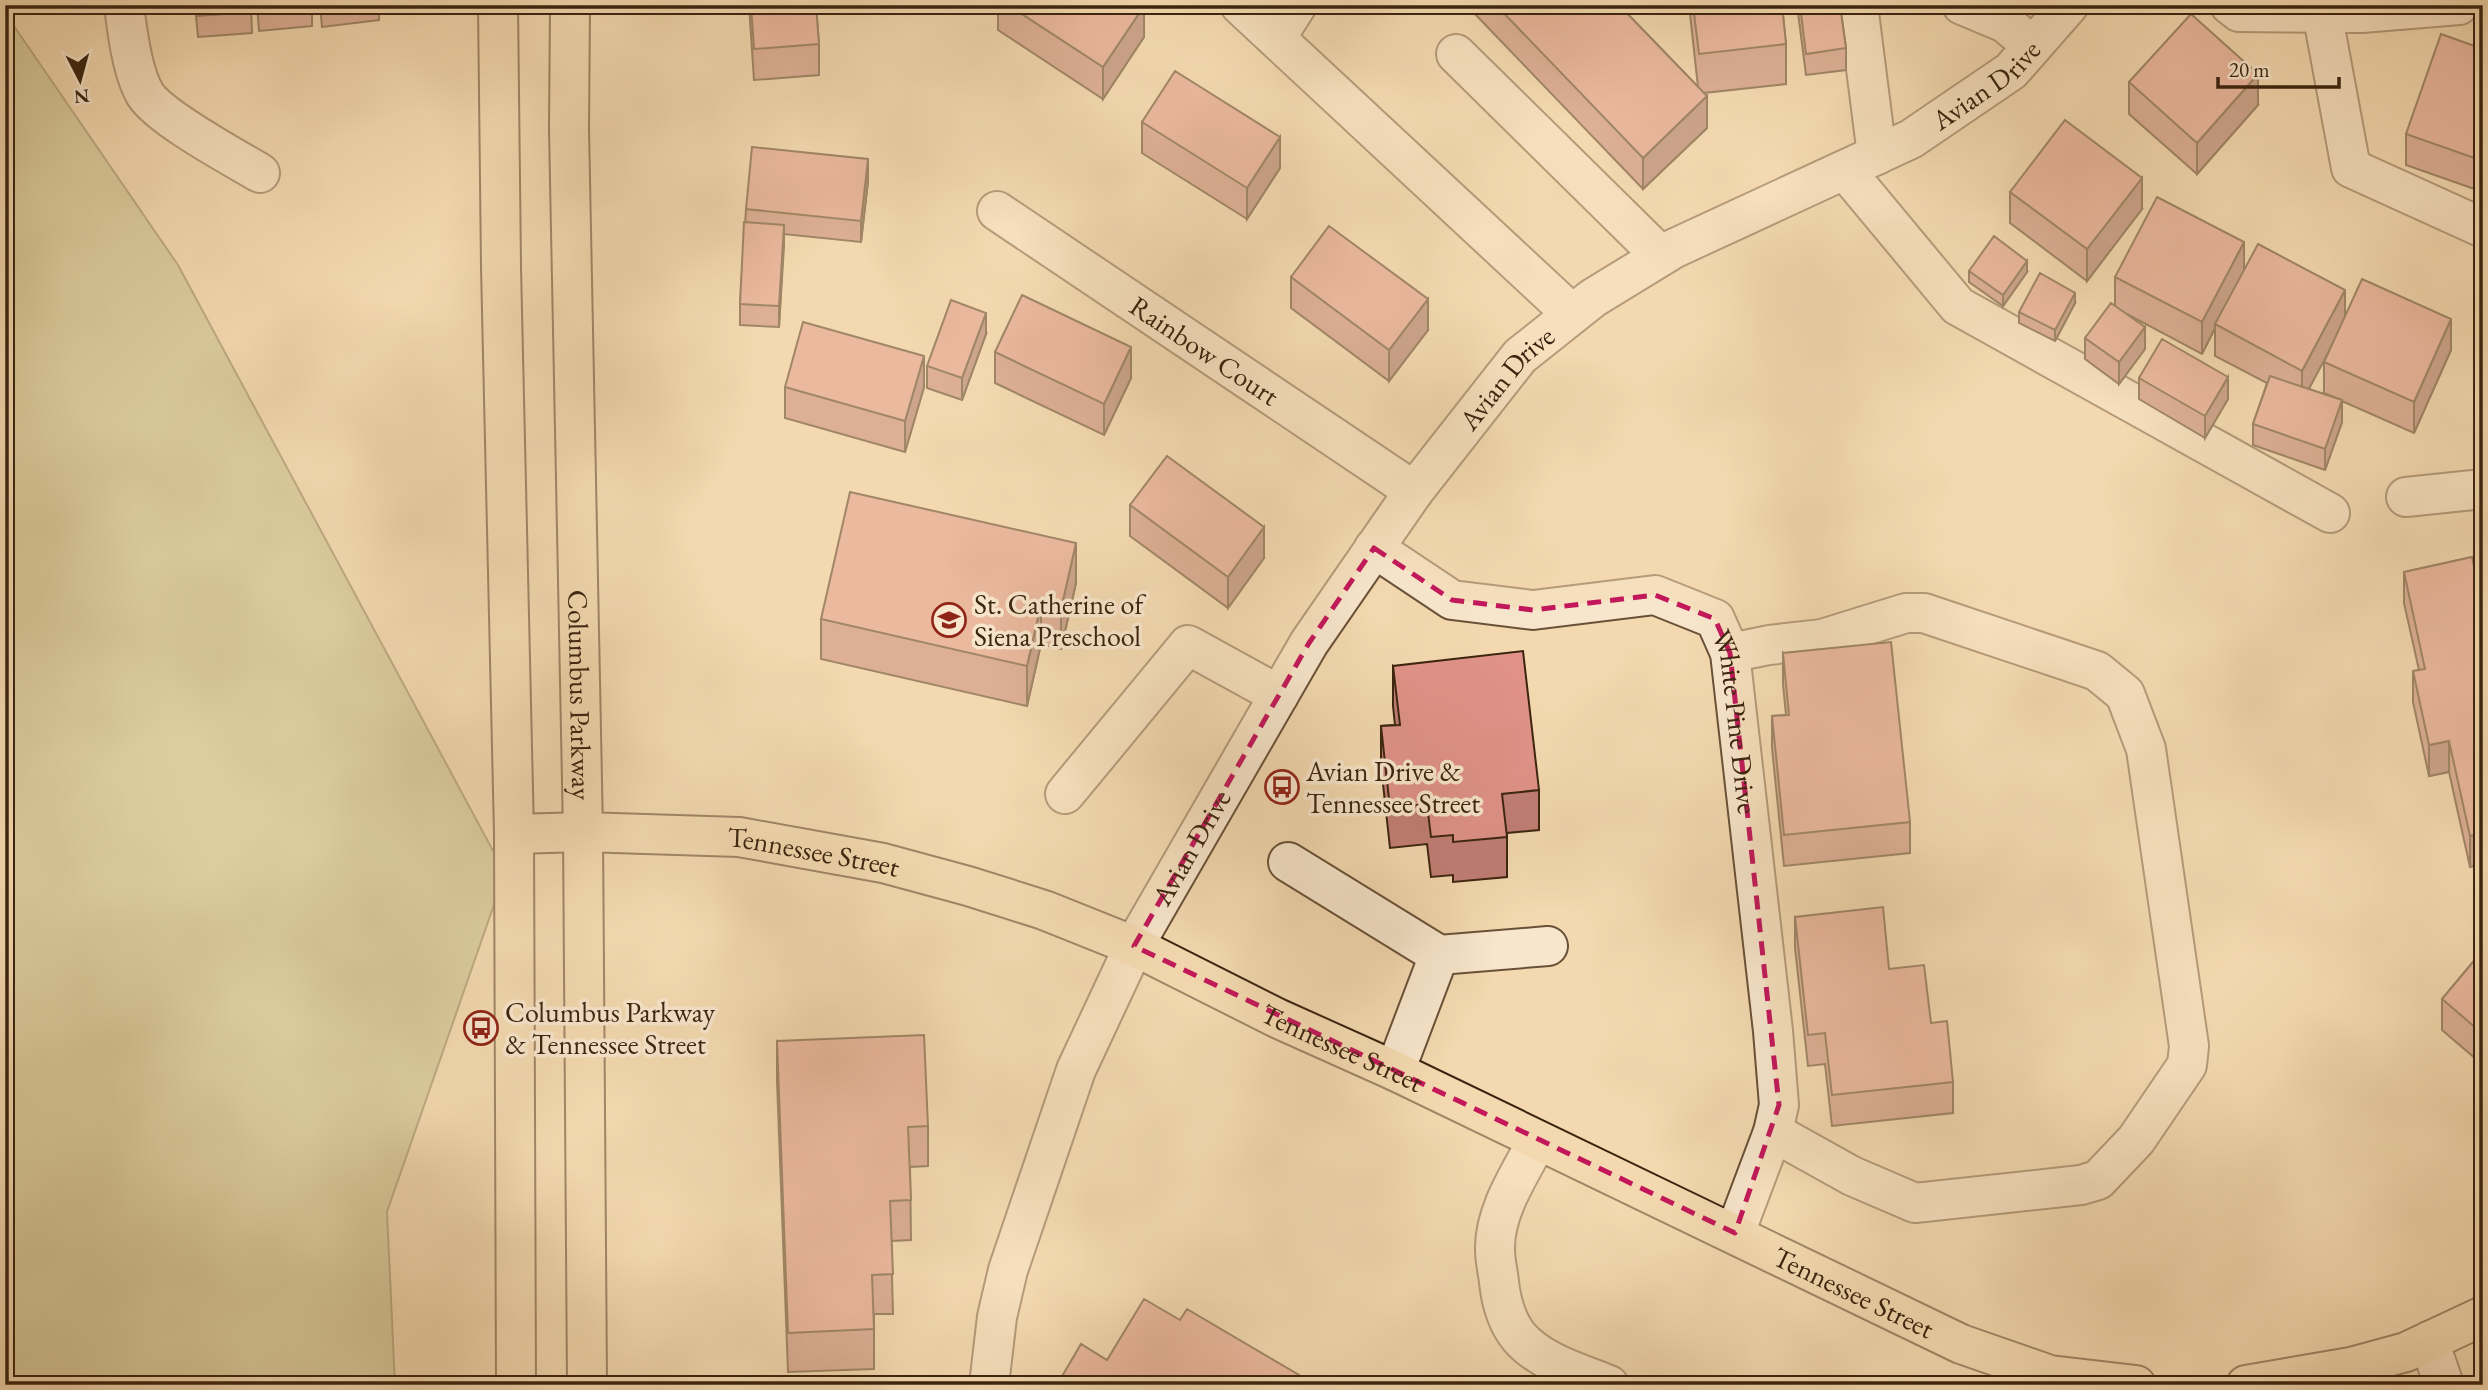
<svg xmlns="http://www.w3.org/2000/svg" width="2488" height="1390" viewBox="0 0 2488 1390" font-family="'EB Garamond',serif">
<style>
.green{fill:#bebf8a;stroke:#7c724c;stroke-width:2}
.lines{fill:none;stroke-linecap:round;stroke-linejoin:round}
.minor-casing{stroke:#695137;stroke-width:42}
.major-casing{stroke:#3b240f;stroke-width:42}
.minor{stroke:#f8e6cc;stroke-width:38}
.major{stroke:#f4d9b0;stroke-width:38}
.wall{fill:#c17e75;stroke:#3b240f;stroke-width:2;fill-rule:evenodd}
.shaded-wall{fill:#9d665f;stroke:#3b240f;stroke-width:2}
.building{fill:#e09288;stroke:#3b240f;stroke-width:2}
.marked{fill:none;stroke:#c2185b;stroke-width:5;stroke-dasharray:14 9;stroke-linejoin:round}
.labels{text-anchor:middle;stroke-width:7;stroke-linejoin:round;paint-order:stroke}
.street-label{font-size:28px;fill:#3b240f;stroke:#f8e6cc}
.poi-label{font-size:28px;fill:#3b240f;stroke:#f8e6cc;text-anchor:start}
</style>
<rect width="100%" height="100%" fill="#f4d9b0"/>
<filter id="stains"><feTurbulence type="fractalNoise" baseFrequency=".00286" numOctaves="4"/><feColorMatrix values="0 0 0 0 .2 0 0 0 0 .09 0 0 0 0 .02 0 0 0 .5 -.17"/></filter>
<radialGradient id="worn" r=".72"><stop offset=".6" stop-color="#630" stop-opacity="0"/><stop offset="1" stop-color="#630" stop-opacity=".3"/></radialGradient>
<!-- green -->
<path class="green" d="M5 13 178 265 505 873 387 1212 395 1385H5Z"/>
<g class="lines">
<!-- minor casing -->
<g class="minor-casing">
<g id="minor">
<path d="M124 5C127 31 132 72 145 94 160 118 233 157 260 173"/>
<path d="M1240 5 1572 314"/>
<path d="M1858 5 1877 155"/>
<path d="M1962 5 2005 23 2033 46"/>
<path d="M2230 5 2239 12 2362 13 2459 5"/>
<path d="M2322 12 2351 168 2483 228"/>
<path d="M1276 38 1297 5"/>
<path d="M1456 54 1661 256"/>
<path d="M1845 170 1958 306 2330 513"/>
<path id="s1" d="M997 211 1414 491"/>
<path d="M2406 497 2483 489"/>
<path id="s2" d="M1374 548 1452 600 1533 610 1655 595 1715 619 1730 653 1773 1031 1779 1105 1773 1132 1735 1233"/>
<path d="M1730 653 1769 645 1822 639 1906 613H1924L2097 671 2125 694 2146 749 2189 1046 2187 1065 2136 1140 2098 1180 2081 1185 1915 1203 1852 1176 1773 1132"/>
<path d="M1065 794 1188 645 1279 695"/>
<path d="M1288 862 1439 955 1395 1071"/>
<path d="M1439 955 1548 946"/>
<path d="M1537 1141C1520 1174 1494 1211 1495 1250 1495 1261 1498 1272 1499 1282 1501 1301 1507 1322 1519 1337 1540 1362 1580 1373 1609 1385"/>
<path d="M2429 1341 2444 1385"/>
<path id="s3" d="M989 1385 997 1317 1008 1270 1076 1070 1134 946 1309 643 1414 491 1520 356 1593 298 1673 249 1911 139 2011 71 2069 5"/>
</g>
</g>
<!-- major casing -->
<g class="major-casing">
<g id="major">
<path d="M498 5 501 267 514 834 516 1385"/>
<path id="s4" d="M570 5 569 129 583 832 587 1385"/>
<path id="s5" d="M514 834 583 832 739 837 883 863 968 886 1044 910 1134 946 1277 1018 1395 1071 1961 1344 2050 1375 2136 1385"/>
<path d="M2246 1385 2351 1367 2406 1352 2483 1316"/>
</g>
</g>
<!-- minor -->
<use href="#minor" class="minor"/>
<!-- major -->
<use href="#major" class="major"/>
</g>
<!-- wall -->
<path class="wall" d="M195 5H251L252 33 198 37Z
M257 5H312V26L259 31Z
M320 5H379V20L322 27Z
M749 5H816L819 44V75L754 80Z
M998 5H1143L1144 37 1103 99 998 30Z
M1474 5H1619L1698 87 1689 5H1782L1786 44V84L1704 93 1707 128 1643 189 1474 13Z
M1797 5H1840L1846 48V70L1806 75Z
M2483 49V192L2406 165V134Z
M2129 82 2258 105 2197 174 2129 114Z
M1142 122 1280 168 1247 219 1142 153Z
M868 181 861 242 784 234 779 327 740 325V304L746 209Z
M2010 192 2142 209 2087 281 2010 223Z
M1969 271 2027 272 2003 306 1969 282Z
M2244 271 2345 317 2451 350 2414 433 2342 401V422L2325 470 2253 445V424L2267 383 2215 356V328L2202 354 2129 315 2145 349 2119 384 2085 359V338L2115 305V277ZM2330 349 2324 362V393L2341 400 2308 389Z
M1291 277 1428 330 1389 381 1291 308Z
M2075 303 2055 341 2019 323V312Z
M986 334 962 400 927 388V366Z
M995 352 1131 378 1104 435 995 383Z
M2139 378 2228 399 2205 438 2139 399Z
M785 387H924L905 452 785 418Z
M1130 505 1264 558 1228 608 1130 536Z
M2472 557 2470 867 2449 772 2429 776 2413 702V671L2419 670 2404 603V572Z
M1076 583 1061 649 1041 644 1027 706 821 659V619Z
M1783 653 1910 822V853L1784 866 1772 748V716L1786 715 1783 684Z
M1393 666 1539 790V830L1507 833V877L1453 882V875L1431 877 1427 844 1390 848 1381 766V726L1395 725 1393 706Z
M1795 917 1889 969 1931 1023 1953 1082V1113L1832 1126 1825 1064 1808 1066 1795 948Z
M2483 950V1065L2442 1030V999Z
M777 1041 928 1126V1166L910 1167 911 1240 891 1241 893 1314H874V1369L788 1372 777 1081Z
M1180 1320 1316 1385H1057L1107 1360Z"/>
<!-- shaded-wall -->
<path class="shaded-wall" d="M1144 6V37L1103 99V67Z
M2258 74V105L2197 174V143Z
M1707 96V128L1643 189V158Z
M1280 137V168L1247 219V188Z
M868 159V181L861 242V221Z
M2142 178V209L2087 281V249Z
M784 225V246L779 327V306Z
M2244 242V274L2215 324V328L2202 354V322Z
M2027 261V272L2003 306V295Z
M2345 290V321L2302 402V371Z
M2075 293V303L2055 341V330Z
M1428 299V330L1389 381V350Z
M986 313V334L962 400V378Z
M2451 319V350L2414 433V402Z
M2145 327V349L2119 384V362Z
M1131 347V378L1104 435V404Z
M924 356V387L905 452V421Z
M2228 377V399L2205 438V416Z
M2342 400V422L2325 470V449Z
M1264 527V558L1228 608V577Z
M1076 543V583L1061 649V609Z
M1041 604V644L1027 706V666Z
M2483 643V674L2479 644Z
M2449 741V772L2429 776V745Z
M2483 833V864L2470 867V836Z"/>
<!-- building -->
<path class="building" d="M197 5H251L252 12 198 16Z
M259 5H304L259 9Z
M751 5H816L819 44 754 49Z
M1008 5H1143L1144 6 1103 67Z
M1496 5H1619L1707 96 1643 158Z
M1693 5H1782L1786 44 1699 54Z
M1800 5H1840L1846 48 1806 54Z
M2191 14 2258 74 2197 143 2129 82Z
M2441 34 2483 49V161L2406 134Z
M1175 71 1280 137 1247 188 1142 122Z
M2065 120 2142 178 2087 249 2010 192Z
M752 147 868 159 861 221 746 209Z
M2157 197 2244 242 2202 322 2115 277Z
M744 222 784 225 779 306 740 304Z
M1329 226 1428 299 1389 350 1291 277Z
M1994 236 2027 261 2003 295 1969 271Z
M2258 244 2345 290 2302 371 2215 324Z
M2040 273 2075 293 2055 330 2019 312Z
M2362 279 2451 319 2414 402 2324 362Z
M1022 295 1131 347 1104 404 995 352Z
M951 300 986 313 962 378 927 366Z
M2111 303 2145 327 2119 362 2085 338Z
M803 322 924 356 905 421 785 387Z
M2162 339 2228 377 2205 416 2139 378Z
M2270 376 2342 400 2325 449 2253 424Z
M1167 456 1264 527 1228 577 1130 505Z
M850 492 1076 543 1061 609 1041 604 1027 666 821 619Z
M2472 557 2483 608V643L2479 644 2483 664V833L2470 836 2449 741 2429 745 2413 671 2425 669 2404 572Z
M1891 642 1910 822 1784 835 1772 716 1789 715 1783 653Z
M1523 651 1539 790 1502 794 1507 837 1453 842V835L1431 837 1427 804 1390 808 1381 726 1400 725 1393 666Z
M1883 907 1889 969 1924 965 1931 1023 1947 1021 1953 1082 1832 1095 1825 1033 1808 1035 1795 917Z
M2483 950V1034L2442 999Z
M924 1035 928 1126 908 1127 911 1200 890 1201 893 1274 872 1275 874 1329 788 1333 777 1041Z
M1144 1299 1180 1320 1187 1309 1316 1385H1178L1164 1381 1162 1385H1057L1081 1344 1107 1360Z"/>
<!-- marked area -->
<path d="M0 0H2488V1390H0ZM1374 548 1452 600 1533 610 1655 595 1715 619 1730 653 1779 1105 1735 1233 1134 946 1309 643Z" fill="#f4d9b0" fill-opacity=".55" fill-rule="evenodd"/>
<path class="marked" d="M1374 548 1452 600 1533 610 1655 595 1715 619 1730 653 1779 1105 1735 1233 1134 946 1309 643Z"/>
<!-- icons -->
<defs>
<g id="school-ring" transform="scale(1.75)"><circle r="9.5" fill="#f8e6cc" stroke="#8f2418" stroke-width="1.5"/><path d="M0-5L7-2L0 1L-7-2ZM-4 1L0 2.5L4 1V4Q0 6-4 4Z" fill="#8f2418"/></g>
<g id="bus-ring" transform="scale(1.75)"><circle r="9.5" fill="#f8e6cc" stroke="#8f2418" stroke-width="1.5"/><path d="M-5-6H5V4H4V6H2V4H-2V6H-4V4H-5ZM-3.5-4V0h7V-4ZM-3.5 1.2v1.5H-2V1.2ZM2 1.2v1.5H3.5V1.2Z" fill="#8f2418"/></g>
</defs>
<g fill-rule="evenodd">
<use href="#school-ring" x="949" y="620"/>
<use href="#bus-ring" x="1282" y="787"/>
<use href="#bus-ring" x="481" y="1028"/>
</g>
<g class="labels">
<!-- street labels -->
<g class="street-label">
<text dy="10" stroke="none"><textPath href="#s3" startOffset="1713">Avian Drive</textPath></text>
<text dy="10" stroke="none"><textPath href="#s1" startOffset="250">Rainbow Court</textPath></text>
<text dy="10" stroke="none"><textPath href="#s3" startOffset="1146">Avian Drive</textPath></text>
<text dy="10" stroke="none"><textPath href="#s4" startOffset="690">Columbus Parkway</textPath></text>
<text dy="10" stroke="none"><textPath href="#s2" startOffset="469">White Pine Drive</textPath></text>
<text dy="10" stroke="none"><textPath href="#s3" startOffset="579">Avian Drive</textPath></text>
<text dy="10" stroke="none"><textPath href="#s5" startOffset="301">Tennessee Street</textPath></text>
<text dy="10" stroke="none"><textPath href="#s5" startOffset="868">Tennessee Street</textPath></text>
<text dy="10" stroke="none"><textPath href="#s5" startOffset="1435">Tennessee Street</textPath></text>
</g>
<!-- poi labels -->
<g class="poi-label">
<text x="974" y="614">St. Catherine of<tspan x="974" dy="32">Siena Preschool</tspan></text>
<text x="1306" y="781">Avian Drive &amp;<tspan x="1306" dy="32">Tennessee Street</tspan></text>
<text x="505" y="1022">Columbus Parkway<tspan x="505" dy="32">&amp; Tennessee Street</tspan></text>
</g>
</g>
<!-- margin -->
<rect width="2488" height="1390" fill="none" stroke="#f4d9b0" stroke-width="28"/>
<rect x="7" y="7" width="2474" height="1376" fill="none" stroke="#3b240f" stroke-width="3.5"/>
<rect x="14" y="14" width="2460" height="1362" fill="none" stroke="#3b240f" stroke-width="2"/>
<!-- north arrow -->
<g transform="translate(80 80) rotate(174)" stroke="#f8e6cc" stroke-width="5" paint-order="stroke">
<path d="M0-5L12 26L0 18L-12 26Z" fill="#3b240f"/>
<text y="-10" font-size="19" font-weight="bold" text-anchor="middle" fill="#3b240f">N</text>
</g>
<!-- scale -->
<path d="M2218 77v10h121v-10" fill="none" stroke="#3b240f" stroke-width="3.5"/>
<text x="2229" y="77" font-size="21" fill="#3b240f" stroke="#f8e6cc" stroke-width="5" paint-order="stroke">20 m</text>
<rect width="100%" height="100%" filter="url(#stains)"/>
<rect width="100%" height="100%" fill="url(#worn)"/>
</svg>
